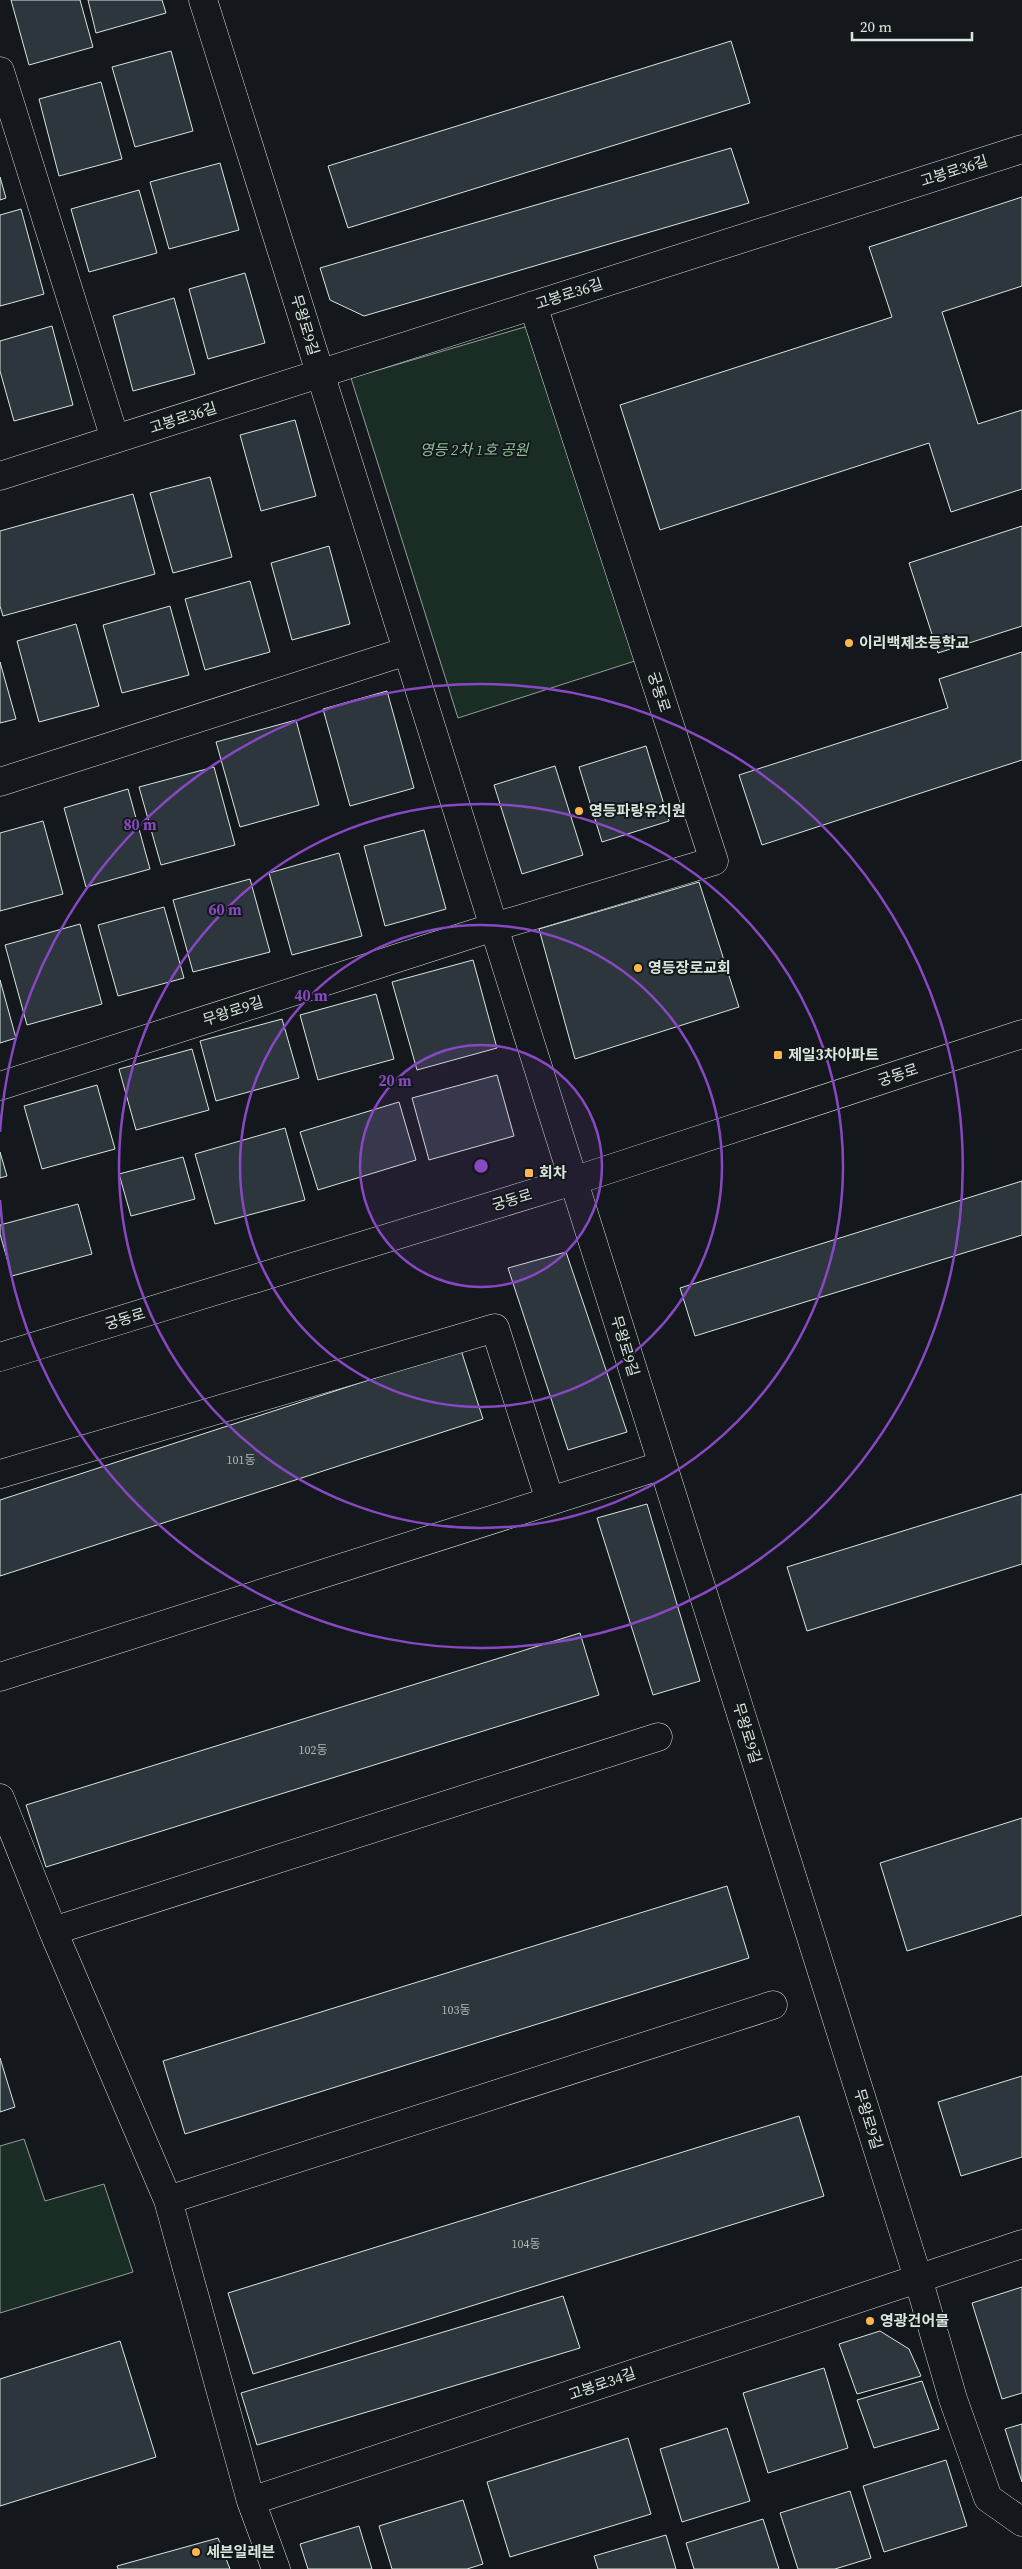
<svg xmlns="http://www.w3.org/2000/svg" width="1022" height="2569" viewBox="0 0 1022 2569" font-family="'Source Serif 4','Noto Sans KR',serif">
<style>
.green{fill:#1a2d24;stroke:#939e99}
.building{fill:#2c363c;stroke:#d8e6dc}
.lines{fill:none;stroke-linecap:round;stroke-linejoin:round}
.minor-casing{stroke:#d8e6dc;stroke-width:29}
.minor{stroke:#14181c;stroke-width:28}
.ring{fill:none;stroke:#8948c3;stroke-width:2.5}
.poi-dot{fill:#ffb74d;stroke:#14181c;stroke-width:2}
.labels{text-anchor:middle;stroke-width:4;stroke-linejoin:round;paint-order:stroke}
.number-label{font-size:12px;fill:#adbab4}
.street-label{font-size:15px;fill:#d8e6dc;stroke:#14181c}
.park-label{font-size:15px;font-style:italic;fill:#8ac095;stroke:#14181c}
.poi-label{font-size:15px;font-weight:bold;fill:#d8e6dc;stroke:#14181c;text-anchor:start}
.centre{fill:#8948c3;stroke:#14181c;stroke-width:2.5}
.ring-label{font-size:15px;text-anchor:middle;font-weight:bold;fill:#8948c3;stroke:#14181c;stroke-width:4;stroke-linejoin:round;paint-order:stroke}
</style>
<rect width="100%" height="100%" fill="#14181c"/>
<!-- green -->
<path class="green" d="M535 324 638 660 458 718 351 378Z
M24 2139 45 2201 104 2184 133 2272 0 2313V2146Z"/>
<!-- building -->
<path class="building" d="M11 0H80L93 47 29 65Z
M88 0H162L166 13 96 33Z
M731 41 750 103 348 228 328 166Z
M171 51 193 131 135 147 112 67Z
M101 82 122 159 59 176 39 99Z
M731 148 749 203 364 316 330 300 320 268Z
M220 163 239 230 169 249 150 182Z
M0 177 6 198 0 200Z
M139 190 157 253 89 272 71 209Z
M1022 197V286L942 312 978 424 1022 410V489L951 512 929 443 660 530 620 405 892 317 869 247Z
M21 209 44 294 0 306V215Z
M245 273 265 343 208 359 189 289Z
M174 298 195 374 133 391 113 316Z
M52 326 73 405 14 421 0 371V341Z
M295 420 316 496 261 511 240 435Z
M210 477 232 557 173 573 150 493Z
M133 494 155 574 3 616 0 606V531Z
M1022 526V626L938 653 909 563Z
M329 546 350 624 292 640 271 563Z
M250 581 270 652 205 670 185 599Z
M170 606 189 675 122 693 103 625Z
M76 624 99 706 39 722 17 641Z
M1022 652V760L762 845 739 775 948 708 939 679Z
M0 662 16 719 0 723Z
M387 691 414 788 350 806 323 709Z
M296 720 319 805 240 827 216 742Z
M646 746 669 821 602 842 579 767Z
M555 766 583 855 522 874 494 785Z
M214 767 235 845 161 865 139 787Z
M128 789 150 869 86 887 64 808Z
M43 821 63 894 0 911V833Z
M424 830 446 909 385 926 364 846Z
M339 853 362 936 292 955 269 873Z
M250 879 270 952 193 972 173 900Z
M699 882 739 1007 575 1059 539 929Z
M164 907 184 978 118 996 98 925Z
M80 924 102 1004 27 1025 5 945Z
M473 960 497 1048 417 1070 392 982Z
M0 980 16 1038 0 1043Z
M376 994 394 1059 318 1080 300 1015Z
M282 1019 299 1078 216 1101 200 1041Z
M192 1049 209 1110 136 1130 119 1069Z
M497 1075 514 1136 429 1160 412 1098Z
M97 1085 115 1149 42 1169 24 1106Z
M399 1102 416 1160 318 1190 300 1132Z
M285 1128 305 1200 215 1224 195 1154Z
M0 1152 7 1176 0 1178Z
M183 1157 195 1199 131 1216 119 1174Z
M1022 1181V1235L695 1336 680 1288Z
M78 1204 92 1254 12 1276 0 1234V1225Z
M566 1252 627 1432 568 1450 508 1268Z
M461 1350 483 1419 0 1576V1500Z
M1022 1494V1564L807 1631 787 1567Z
M647 1504 700 1681 653 1695 597 1518Z
M580 1633 599 1695 46 1867 26 1805Z
M1022 1818V1915L907 1951 880 1863Z
M727 1886 749 1958 185 2134 163 2061Z
M0 2058 15 2107 0 2112Z
M1022 2076V2157L961 2176 938 2102Z
M799 2116 824 2196 253 2374 228 2293Z
M1022 2287V2393L1002 2399 972 2303Z
M563 2296 580 2348 257 2445 241 2393Z
M880 2331 909 2349 921 2376 857 2394 839 2344Z
M120 2341 156 2457 0 2506V2379Z
M824 2368 848 2448 768 2473 743 2393Z
M922 2381 939 2429 874 2448 857 2400Z
M1022 2424V2482L1005 2429Z
M727 2428 750 2501 682 2522 660 2449Z
M628 2438 651 2514 510 2557 487 2482Z
M946 2460 967 2526 884 2552 863 2486Z
M850 2491 871 2558 835 2569H798L780 2513Z
M463 2500 483 2564 467 2569H392L379 2526Z
M763 2519 779 2569H694L686 2543Z
M359 2526 372 2569H308L300 2544Z
M666 2535 676 2569H598L594 2556Z
M218 2538 230 2569H118L117 2566Z"/>
<g class="lines">
<!-- minor casing -->
<g class="minor-casing">
<path id="minor" d="M203 0 918 2278 953 2399 988 2498 1022 2522
M0 71 115 439
M0 476 1022 149
M0 782 407 651
M0 1086 494 927 714 861 533 305
M0 1357 573 1181 1022 1034
M0 1474 495 1328 550 1501
M0 1677 663 1465
M0 1798 53 1931 168 2200 251 2501
M53 1931 658 1737
M168 2200 773 2005
M276 2569 251 2501 1022 2244"/>
</g>
<!-- minor -->
<use href="#minor" class="minor"/>
</g>
<!-- distance rings -->
<circle cx="481" cy="1166" r="121" fill="#8948c3" fill-opacity=".12"/>
<g class="ring">
<circle cx="481" cy="1166" r="121"/>
<circle cx="481" cy="1166" r="241"/>
<circle cx="481" cy="1166" r="362"/>
<path d="M0 1132A482 482 0 1 1 0 1200"/>
</g>
<!-- markers -->
<g class="poi-dot">
<circle cx="849" cy="643" r="5"/>
<circle cx="579" cy="811" r="5"/>
<circle cx="638" cy="968" r="5"/>
<rect x="773" y="1050" width="10" height="10" rx="2.5"/>
<rect x="524" y="1168" width="10" height="10" rx="2.5"/>
<circle cx="870" cy="2321" r="5"/>
<circle cx="196" cy="2552" r="5"/>
</g>
<g class="labels">
<!-- number labels -->
<g class="number-label">
<text x="241" y="1464">101동</text>
<text x="313" y="1754">102동</text>
<text x="456" y="2014">103동</text>
<text x="526" y="2248">104동</text>
</g>
<!-- street labels -->
<g class="street-label">
<text transform="translate(954 171) rotate(-18)" y="5">고봉로36길</text>
<text transform="translate(569 294) rotate(-18)" y="5">고봉로36길</text>
<text transform="translate(305 325) rotate(73)" y="5">무왕로9길</text>
<text transform="translate(183 418) rotate(-18)" y="5">고봉로36길</text>
<text transform="translate(659 692) rotate(72)" y="5">궁동로</text>
<text transform="translate(233 1011) rotate(-18)" y="5">무왕로9길</text>
<text transform="translate(898 1075) rotate(-18)" y="5">궁동로</text>
<text transform="translate(512 1200) rotate(-17)" y="5">궁동로</text>
<text transform="translate(125 1319) rotate(-17)" y="5">궁동로</text>
<text transform="translate(625 1346) rotate(73)" y="5">무왕로9길</text>
<text transform="translate(747 1733) rotate(73)" y="5">무왕로9길</text>
<text transform="translate(868 2119) rotate(73)" y="5">무왕로9길</text>
<text transform="translate(602 2384) rotate(-19)" y="5">고봉로34길</text>
</g>
<!-- park labels -->
<g class="park-label">
<text x="474" y="455">영등 2차 1호 공원</text>
</g>
<!-- poi labels -->
<g class="poi-label">
<text x="859" y="648">이리백제초등학교</text>
<text x="589" y="816">영등파랑유치원</text>
<text x="648" y="973">영등장로교회</text>
<text x="788" y="1060">제일3차아파트</text>
<text x="539" y="1178">회차</text>
<text x="880" y="2326">영광건어물</text>
<text x="206" y="2557">세븐일레븐</text>
</g>
</g>
<circle cx="481" cy="1166" r="8" class="centre"/>
<g class="ring-label">
<text x="140" y="830">80 m</text>
<text x="225" y="915">60 m</text>
<text x="311" y="1001">40 m</text>
<text x="395" y="1086">20 m</text>
</g>
<!-- scale -->
<path d="M852 32v8h120v-8" fill="none" stroke="#d8e6dc" stroke-width="2.5"/>
<text x="860" y="32" font-size="15" fill="#d8e6dc" stroke="#14181c" stroke-width="4" paint-order="stroke">20 m</text>
</svg>
